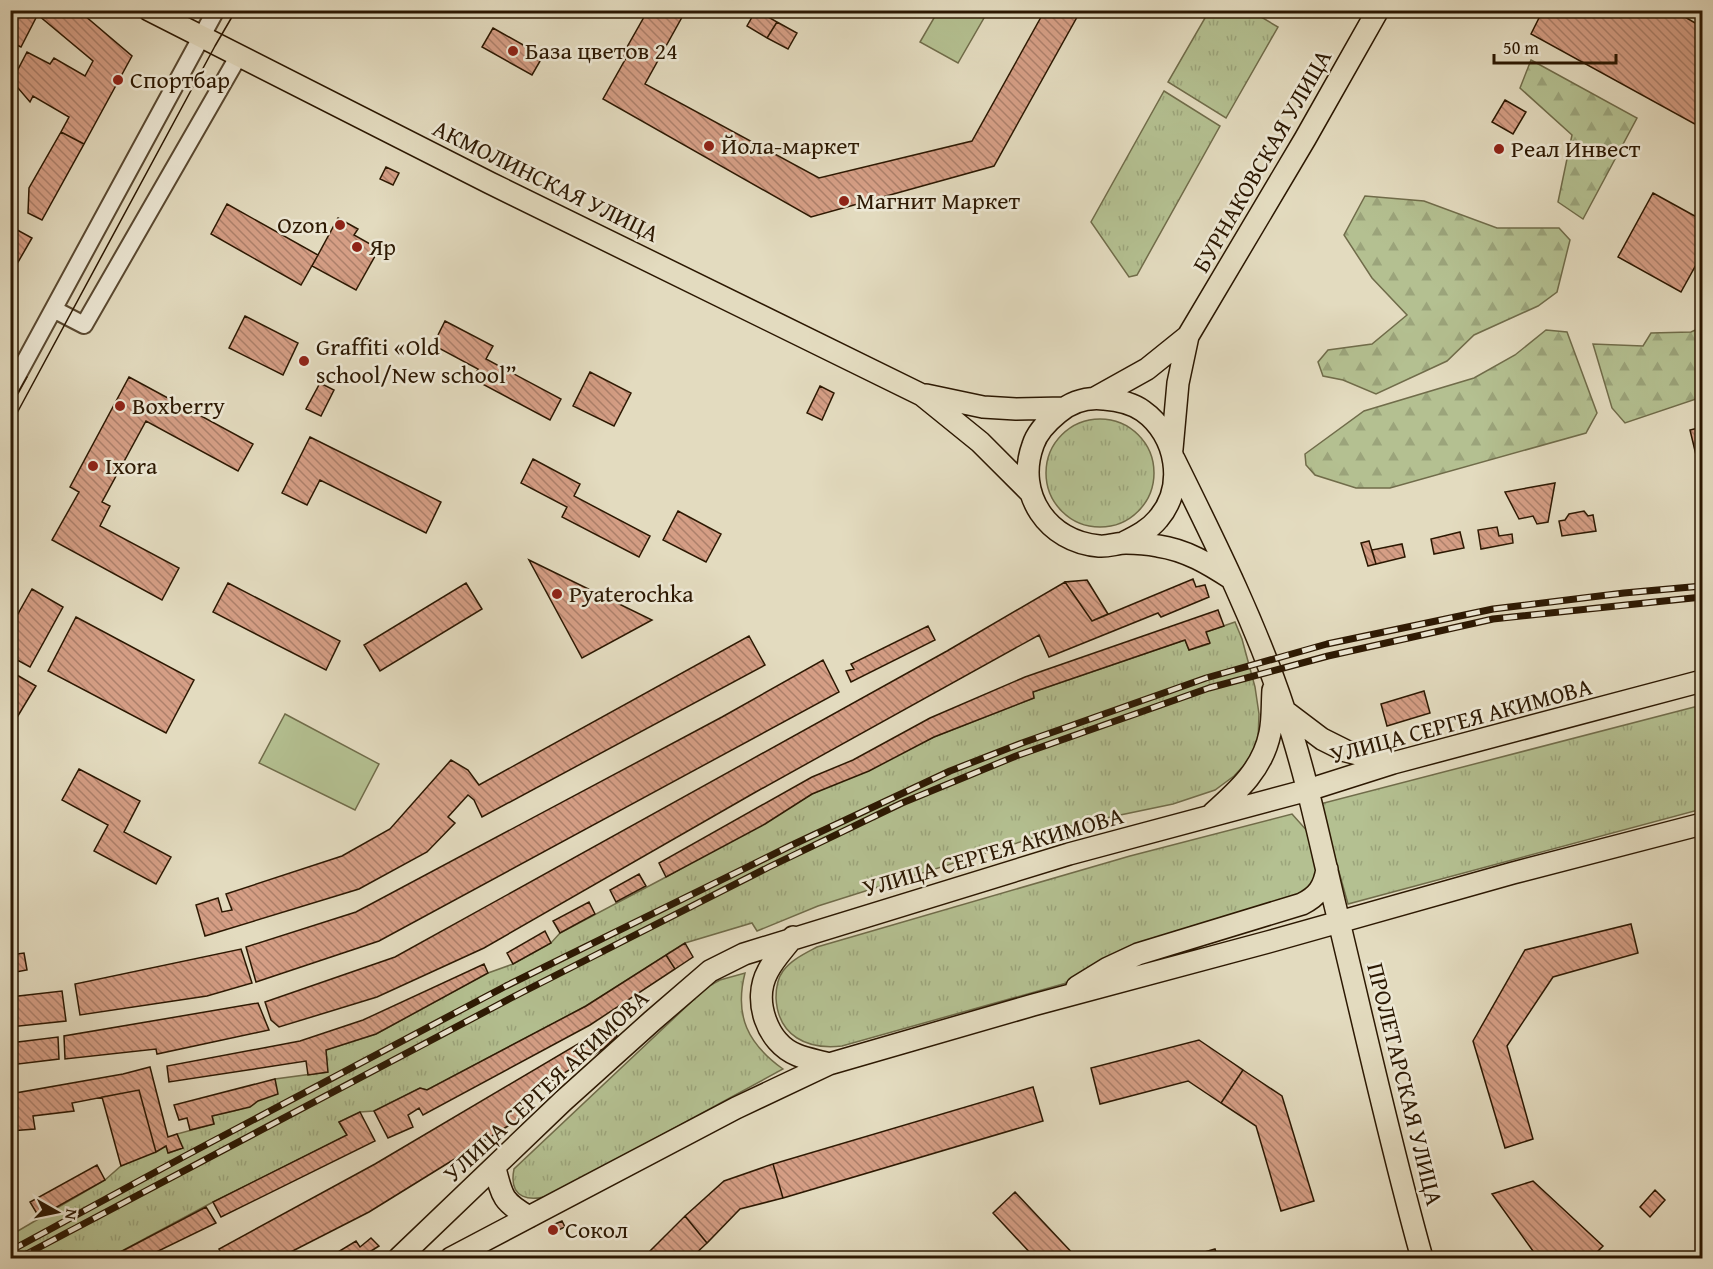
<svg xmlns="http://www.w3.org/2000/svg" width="1713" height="1269" viewBox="0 0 1713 1269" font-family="'Gentium Book Plus',serif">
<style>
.grass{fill:url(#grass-tufts);stroke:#706c4a;stroke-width:1.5}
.forest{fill:url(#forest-firs);stroke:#706c4a;stroke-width:1.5}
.pitch{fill:#b4c091;stroke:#706c4a;stroke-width:1.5}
.building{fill:url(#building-back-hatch);stroke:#2c1802;stroke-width:1.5}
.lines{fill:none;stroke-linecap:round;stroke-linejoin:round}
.minor-casing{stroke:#5a4931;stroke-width:20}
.major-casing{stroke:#2c1802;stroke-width:24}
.minor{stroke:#ede8d5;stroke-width:16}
.major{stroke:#e3dbbf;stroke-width:21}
.tram{stroke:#2c1802;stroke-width:1.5}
.rail-casing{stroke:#2c1802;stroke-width:7}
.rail{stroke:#ede8d5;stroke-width:4.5;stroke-dasharray:14;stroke-linecap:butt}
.poi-dot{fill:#8f2418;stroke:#ede8d5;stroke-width:2}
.labels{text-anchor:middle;stroke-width:5;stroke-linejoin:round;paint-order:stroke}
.poi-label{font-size:24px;fill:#2c1802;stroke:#ede8d5;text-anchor:start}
.street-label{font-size:24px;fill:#2c1802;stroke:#ede8d5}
</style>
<defs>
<pattern id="grass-tufts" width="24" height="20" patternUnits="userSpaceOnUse" patternTransform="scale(1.5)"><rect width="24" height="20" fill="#b4c091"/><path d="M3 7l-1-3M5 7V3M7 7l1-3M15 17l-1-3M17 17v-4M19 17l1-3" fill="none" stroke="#9ba47b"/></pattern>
<pattern id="forest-firs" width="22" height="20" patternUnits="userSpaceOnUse" patternTransform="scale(1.5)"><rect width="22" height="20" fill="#b4c091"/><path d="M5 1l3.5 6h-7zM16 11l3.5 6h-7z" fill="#9ba47b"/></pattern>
<pattern id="building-back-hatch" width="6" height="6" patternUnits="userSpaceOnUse" patternTransform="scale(1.5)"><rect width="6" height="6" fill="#d59e85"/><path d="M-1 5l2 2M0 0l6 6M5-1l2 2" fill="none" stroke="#ad806b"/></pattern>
</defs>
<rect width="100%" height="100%" fill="#e3dbbf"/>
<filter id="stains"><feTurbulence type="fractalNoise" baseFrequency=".00333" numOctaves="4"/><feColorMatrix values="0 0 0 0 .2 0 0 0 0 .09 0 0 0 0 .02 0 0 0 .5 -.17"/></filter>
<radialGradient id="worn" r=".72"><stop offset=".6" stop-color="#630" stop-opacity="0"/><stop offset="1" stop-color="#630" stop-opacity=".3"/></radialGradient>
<!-- grass -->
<path class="grass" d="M1209 11H1251L1278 27 1226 118 1168 82Z
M1164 91 1220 126 1137 275 1129 277 1091 222Z
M1046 473a54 54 0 1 1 108 0a54 54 0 1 1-108 0Z
M1235 622 1242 639 1255 687 1259 714 1258 740 1250 759 1234 776 1215 790 1173 804 1077 824 818 906 757 931 752 923 685 943 586 1006 427 1090 420 1088 374 1111 360 1112 339 1122 347 1135 213 1202 109 1258H11V1235L105 1180 121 1166 166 1146 169 1153 182 1148 177 1134 214 1124 212 1116C249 1107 251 1110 275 1079L327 1072 326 1050 376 1034 488 973 513 964 551 943 560 933 666 877 812 794 934 737 1034 698 1033 692 1185 640 1189 650 1209 644 1206 632Z
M1702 705V809L1348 904 1320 804Z
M1292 814 1309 833 1318 865 1314 890 1070 982 842 1046C807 1050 778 1036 776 998 776 989 777 979 783 971 791 960 804 954 817 947L1130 856Z
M745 973C734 1016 748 1044 783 1069L553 1194C530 1203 508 1199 514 1169L707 987 720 980Z"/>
<!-- forest -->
<path class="forest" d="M1531 60 1637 118 1583 219 1558 202 1572 135 1520 88Z
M1365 196 1424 201 1497 228H1559L1570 240 1557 292 1538 306 1474 335 1447 361 1376 394 1343 380 1323 376 1318 362 1328 350 1372 344 1407 315 1372 278 1344 235Z
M1702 327V397L1625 423 1612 408 1593 344 1643 346 1651 333 1691 332Z
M1546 330 1567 332 1597 413 1586 433 1390 488H1356L1315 475 1306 465 1305 454 1364 411 1474 378 1515 355Z"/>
<!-- pitch -->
<path class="pitch" d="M938 11H988L958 63 920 42Z
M285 714 379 764 355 810 259 763Z"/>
<!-- building -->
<path class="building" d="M10 10H40L21 47 10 42Z
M40 10H78L132 56 84 144 61 132 69 117 33 96 30 102 12 81 27 52 50 64 54 58 85 76 93 61 38 15Z
M648 10H686L645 84 819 178 972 141 1045 10H1081L994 166 811 217 603 99 626 58 622 56Z
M756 10 777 22 767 38 747 26Z
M1543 10H1673L1702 27V128L1531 34Z
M777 22 797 33 788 49 767 38Z
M493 28 543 56 532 75 482 47Z
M1505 100 1526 112 1513 134 1492 122Z
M61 132 84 144 42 220 28 213 29 188Z
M386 167 399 173 393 185 380 179Z
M1653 193 1702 220V254L1681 292 1618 257Z
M227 204 318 255 301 285 211 234Z
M338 218 358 229 354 235 379 249 356 290 312 266Z
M10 226 32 238 10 276Z
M245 316 298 343 283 375 229 348Z
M445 321 493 346 486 359 561 399 550 420 473 379 478 369 433 345Z
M590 372 631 393 614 426 573 406Z
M129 377 253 444 238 471 146 421 102 502 110 506 100 526 179 568 162 600 52 540 79 492 70 487Z
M320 383 334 390 321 416 306 409Z
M820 386 834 393 822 420 807 413Z
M1702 427V453L1696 455 1690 430Z
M310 437 441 502 426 533 320 480 307 505 282 493Z
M533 459 580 484 574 496 650 536 639 557 562 517 567 507 521 483Z
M1555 483 1548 522 1537 524 1533 516 1519 519 1505 492Z
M678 511 721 534 706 562 663 540Z
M1584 511 1588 516 1593 515 1596 531 1562 536 1559 521 1565 520 1569 514Z
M1497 527 1499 536 1512 534 1513 543 1481 549 1478 530Z
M1460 532 1464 548 1434 554 1431 539Z
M1369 541 1376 564 1368 566 1361 543Z
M1402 544 1405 557 1376 564 1372 550Z
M529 560 652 620 582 658Z
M1193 579 1196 587 1205 585 1209 597 1161 617 1158 613 1049 657 1039 635 754 793 484 948 377 997 279 1027 271 1020 265 1002 395 957 947 651 1065 582 1092 621Z
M1087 580 1108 614 1092 621 1065 582Z
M228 583 340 641 326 670 213 612Z
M466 583 482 609 380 671 364 645Z
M32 589 63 607 30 667 10 656V628Z
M1218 610 1224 626 1206 632 1210 643 1189 650 1185 640 1033 692 1034 698 934 737 869 771 812 794 765 824 666 877 659 863 812 777 853 760 930 718 1025 677Z
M76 617 194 680 166 733 48 671Z
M928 626 935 640 851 682 846 671 854 669 851 664Z
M749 636 765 665 482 817 474 800 468 795 448 817 455 823 427 852 359 889 205 936 196 905 218 898 222 912 232 910 226 894 342 856 390 829 451 760 468 770 479 785Z
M823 660 839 692 379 941 256 982 246 947 356 912 722 717Z
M10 671 36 686 10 729Z
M1424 691 1430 713 1387 726 1381 704Z
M79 769 140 801 124 832 171 857 156 884 94 851 108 825 62 800Z
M639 874 646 886 616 902 610 890Z
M589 902 595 914 560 933 553 921Z
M1631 924 1638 953 1553 977 1507 1046 1533 1139 1505 1148 1473 1041 1525 950Z
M545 931 551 943 513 964 507 953Z
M685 943 693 957 675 969 666 955Z
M241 949 252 983 207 996 80 1015 75 984Z
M24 953 27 970 10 973V955Z
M666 955 675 969 590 1025 423 1115 419 1108 408 1115 413 1127 388 1138 374 1111 420 1088 427 1090 586 1006Z
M484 964 488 973 376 1034 326 1050 328 1072 308 1075 306 1061 169 1082 167 1066 300 1041 363 1020Z
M62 991 66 1021 10 1027V997Z
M258 1003 269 1030 157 1054 156 1049 65 1059 64 1036Z
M610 1025 617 1036 603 1049 524 1098 529 1113 369 1212 279 1258H224L219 1249 375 1164Z
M58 1037 59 1059 10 1065V1043Z
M1199 1040 1243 1070 1221 1103 1188 1081 1100 1104 1091 1068Z
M150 1067 168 1137 177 1134 183 1148 168 1153 166 1146 156 1152 139 1090 72 1103 74 1111 33 1116 35 1129 10 1131V1094L123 1074Z
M1243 1070 1282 1096 1314 1201 1281 1211 1256 1126 1221 1103Z
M275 1079 278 1094 258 1101 250 1107 212 1116 214 1124 190 1130 187 1118 179 1120 174 1105Z
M1033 1087 1043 1121 783 1198 773 1164Z
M139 1090 156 1152 121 1166 102 1097Z
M360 1112 375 1141 221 1217 213 1202 347 1135 339 1122Z
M773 1164 783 1198 740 1209 707 1243 685 1216 724 1181Z
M97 1165 105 1180 39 1217 30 1202Z
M1533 1181 1603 1246 1591 1258H1538L1492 1194Z
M1655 1190 1665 1200 1650 1217 1640 1207Z
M1015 1192 1077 1258H1035L993 1213Z
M206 1207 216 1223 144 1258H109Z
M685 1216 707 1243 691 1258H643Z
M562 1221 565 1227 550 1234 548 1227Z
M371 1238 379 1246 360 1258H328L356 1241 360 1247Z
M1215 1249 1218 1258H1192L1191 1256Z"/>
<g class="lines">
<!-- minor casing -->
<g class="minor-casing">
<path id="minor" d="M55 310 84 325 238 57
M10 389 216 10"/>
</g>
<!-- major casing -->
<g class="major-casing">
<path id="major" d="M149 10 490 183 922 395 980 442 1030 492
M926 395 983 407 1016 409 1065 408
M1095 398 1147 369 1188 336 1305 139 1378 10
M1172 449 1178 383 1188 336
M1174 459C1215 542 1256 624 1285 712 1306 774 1319 838 1334 901 1363 1020 1389 1140 1422 1258
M1125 542C1137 536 1149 530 1158 519 1186 487 1177 435 1143 411 1132 403 1117 400 1104 399 1087 397 1071 402 1058 413 1047 422 1037 432 1033 445 1015 494 1048 542 1099 546 1108 547 1117 543 1126 543 1137 543 1148 544 1158 546 1186 550 1209 564 1232 579
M1285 711 1322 739 1346 751 1392 763
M1213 813C1239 790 1263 768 1270 733 1273 719 1272 704 1273 690
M793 937C785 948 774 959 768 971 752 1000 767 1043 797 1055 807 1059 819 1061 829 1064
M1077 987 1108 968 1138 954 1302 904C1318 896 1324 887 1327 869
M495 1168C502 1197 503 1202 529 1217
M399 1258 563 1101 652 1021 710 971 744 954 1069 854 1308 790 1393 763 1702 681
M451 1258 736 1108 829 1064 1033 1005 1268 942 1513 873 1702 824"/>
</g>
<!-- minor -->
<use href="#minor" class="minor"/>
<!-- major -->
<use href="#major" class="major"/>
<!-- tram -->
<path class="tram" d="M10 407 27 377
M10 426 215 46 236 10"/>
<!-- rail casing -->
<g class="rail-casing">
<path id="rail" d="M10 1251 185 1156 506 986 790 846 950 771 1022 743 1206 678 1327 644 1493 609 1624 593 1702 586
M19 1258 511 998 769 867 902 803 1016 756 1209 688 1328 656 1493 619 1702 597"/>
</g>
<!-- rail -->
<use href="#rail" class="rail"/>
</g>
<!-- markers -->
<g class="poi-dot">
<circle cx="513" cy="51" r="6"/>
<circle cx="118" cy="80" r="6"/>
<circle cx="709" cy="146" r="6"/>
<circle cx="1499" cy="149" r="6"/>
<circle cx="844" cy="201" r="6"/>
<circle cx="340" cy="225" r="6"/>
<circle cx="357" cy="247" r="6"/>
<circle cx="304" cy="361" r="6"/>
<circle cx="120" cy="406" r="6"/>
<circle cx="93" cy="466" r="6"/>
<circle cx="557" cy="594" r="6"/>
<circle cx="553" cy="1230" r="6"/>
</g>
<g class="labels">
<!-- poi labels -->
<g class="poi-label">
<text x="525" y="59">База цветов 24</text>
<text x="130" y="88">Спортбар</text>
<text x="721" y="154">Йола-маркет</text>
<text x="1511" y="157">Реал Инвест</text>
<text x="856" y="209">Магнит Маркет</text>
<text x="328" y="233" text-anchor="end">Ozon</text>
<text x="369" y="255">Яр</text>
<text x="316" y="355">Graffiti «Old<tspan x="316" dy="28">school/New school”</tspan></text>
<text x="132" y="414">Boxberry</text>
<text x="105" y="474">Ixora</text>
<text x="569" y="602">Pyaterochka</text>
<text x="565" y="1238">Сокол</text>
</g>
<!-- street labels -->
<g class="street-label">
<text transform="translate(1262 161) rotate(-60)" y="8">БУРНАКОВСКАЯ УЛИЦА</text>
<text transform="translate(546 181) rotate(26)" y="8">АКМОЛИНСКАЯ УЛИЦА</text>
<text transform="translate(1461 721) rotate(-15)" y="8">УЛИЦА СЕРГЕЯ АКИМОВА</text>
<text transform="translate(993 852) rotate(-16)" y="8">УЛИЦА СЕРГЕЯ АКИМОВА</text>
<text transform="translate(1405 1084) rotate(76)" y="8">ПРОЛЕТАРСКАЯ УЛИЦА</text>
<text transform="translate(546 1086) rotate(-43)" y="8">УЛИЦА СЕРГЕЯ АКИМОВА</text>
</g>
</g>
<!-- margin -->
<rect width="1713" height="1269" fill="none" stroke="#e3dbbf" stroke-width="36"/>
<rect x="12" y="12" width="1689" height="1245" fill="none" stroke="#2c1802" stroke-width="3"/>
<rect x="18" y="18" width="1677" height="1233" fill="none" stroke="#2c1802" stroke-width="1.5"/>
<!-- north arrow -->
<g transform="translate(57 1212) rotate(99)" stroke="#ede8d5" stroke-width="4.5" paint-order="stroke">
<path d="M0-4.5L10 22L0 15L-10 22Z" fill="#2c1802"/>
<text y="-9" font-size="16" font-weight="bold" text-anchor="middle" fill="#2c1802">N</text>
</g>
<!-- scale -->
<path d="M1494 54v9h122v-9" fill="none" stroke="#2c1802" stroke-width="3"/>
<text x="1503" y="54" font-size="18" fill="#2c1802" stroke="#ede8d5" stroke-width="4.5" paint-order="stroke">50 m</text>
<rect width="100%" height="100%" filter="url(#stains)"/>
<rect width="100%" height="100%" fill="url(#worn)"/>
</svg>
